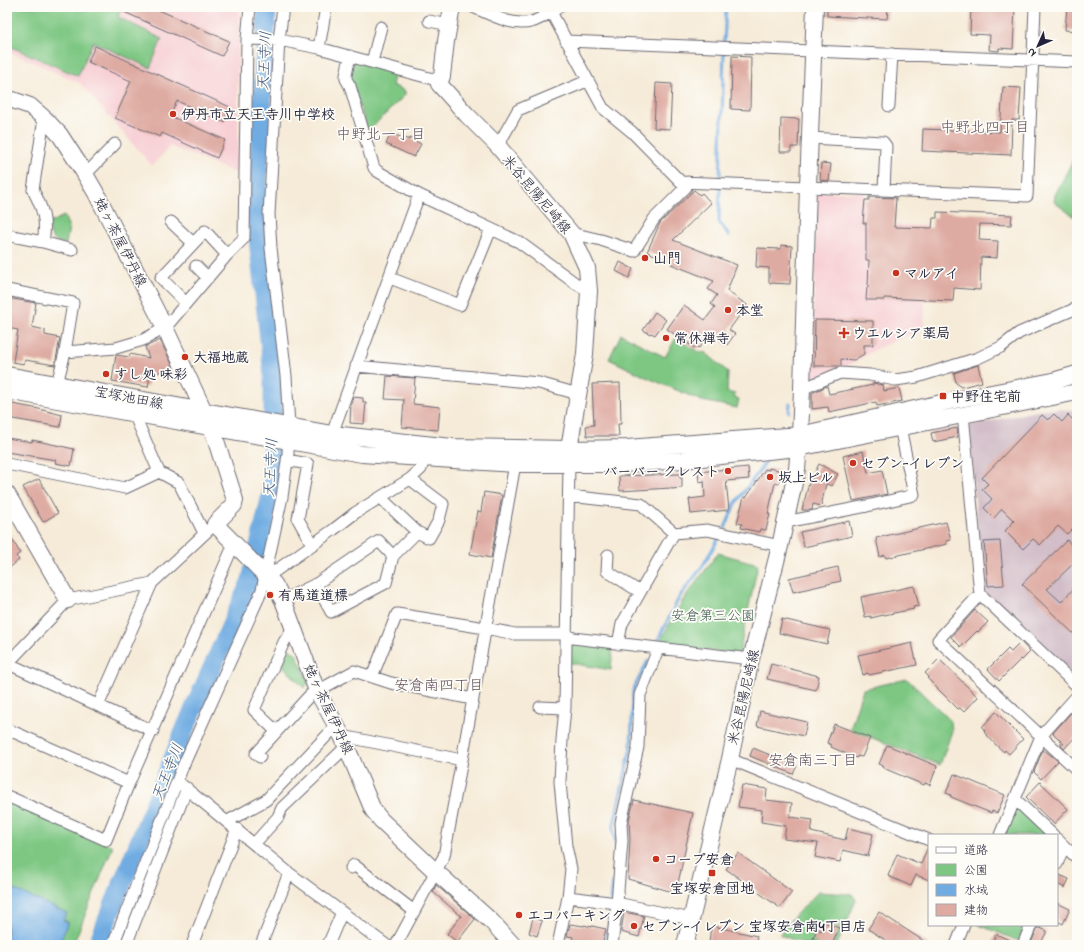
<svg xmlns="http://www.w3.org/2000/svg" width="1084" height="952" viewBox="0 0 1084 952" font-family="'Indie Flower','Klee One',sans-serif">
<style>
.built{fill:#f7cfd4}
.industrial{fill:#d2bdc8}
.green{fill:#7ec783;stroke:#50745f}
.water{fill:#70ace2;stroke:#49678e}
.lines{fill:none;stroke-linecap:round;stroke-linejoin:round}
.stream{stroke:#70ace2;stroke-width:3}
.river{stroke:#70ace2;stroke-width:19}
.building{fill:#deaba2}
.street-casing{stroke:#6c6872;stroke-width:13}
.secondary-casing{stroke:#6c6872;stroke-width:18}
.street{stroke:#fff;stroke-width:11}
.secondary{stroke:#fff;stroke-width:16}
.poi-dot{fill:#c8321e;stroke:#fdfcf7;stroke-width:1.5}
.labels{text-anchor:middle;stroke-width:3.5;stroke-linejoin:round;paint-order:stroke}
.poi-label{font-size:14px;font-weight:bold;fill:#22223b;stroke:#fdfcf7;text-anchor:start}
.street-label{font-size:14px;fill:#22223b;stroke:#fdfcf7}
.park-label{font-size:14px;fill:#425c54;stroke:#fdfcf7}
.water-label{font-size:15px;font-style:italic;fill:#41597e;stroke:#fdfcf7}
.neighbourhood-label{font-size:15px;fill:#64525f;stroke:#fdfcf7}
</style>
<rect width="100%" height="100%" fill="#fdfcf7"/>
<filter id="ink" filterUnits="userSpaceOnUse"><feTurbulence type="fractalNoise" baseFrequency=".025" numOctaves="2"/><feDisplacementMap in="SourceGraphic" scale="8" xChannelSelector="R" yChannelSelector="G"/><feConvolveMatrix kernelMatrix="1 2 1 2 8 2 1 2 1" color-interpolation-filters="sRGB"/></filter>
<filter id="wash" filterUnits="userSpaceOnUse"><feTurbulence type="fractalNoise" baseFrequency=".012" numOctaves="4" result="noise"/><feDisplacementMap in="SourceGraphic" scale="16" xChannelSelector="R" yChannelSelector="G"/><feGaussianBlur stdDeviation="0.9" result="paint"/><feColorMatrix in="noise" values="0 0 0 0 0 0 0 0 0 0 0 0 0 0 0 0 0 1.4 0 .05"/><feComposite in="paint" operator="in"/></filter>
<g filter="url(#wash)">
<rect width="100%" height="100%" fill="#f6ebd8"/>
<!-- built -->
<path class="built" d="M7 7H240L238 60V174L170 146 152 166 80 83 7 51Z
M864 192 863 224 928 226 924 328 878 348 845 367 816 378H812L817 193Z"/>
<!-- industrial -->
<path class="industrial" d="M1046 409 1077 410V681L983 592 969 426Z"/>
<!-- green -->
<path class="green" d="M7 7H122L118 17 162 39 150 68 93 42 78 76 7 45Z
M351 59 395 73 392 85 405 91V95L368 131 349 75Z
M1077 144V219L1054 202 1055 195 1075 156 1073 154Z
M64 216 69 227 66 244C50 240 51 239 49 223Z
M621 334 665 357 676 338 697 351 706 353 728 372 727 392 735 394 734 397 739 399 737 408 702 401 646 377 609 359Z
M718 553 758 564 739 654 661 645 660 641 683 600Z
M574 642 613 647 611 670 570 663V645Z
M288 649 296 653 309 683 304 688 283 666Z
M907 679 951 721 952 731 940 765 850 729 863 689Z
M7 800 113 846 73 945H7Z
M1017 809H1021L1047 835H1004L1014 812Z
M818 892 852 894 856 900 837 945H807L780 935 783 928Z
M979 925H1025L1019 941Z"/>
<!-- water -->
<path class="water" d="M7 886 67 913 63 920 68 922 59 945H7Z"/>
<g class="lines">
<!-- stream -->
<path class="stream" d="M724 42 726 7
M720 180 724 51
M720 186 719 222 729 235
M789 412 790 404
M725 528 735 504 765 463
M655 645 680 596 702 567 720 536
M617 850 613 829 631 747 633 690 648 661
M611 899 613 881
M606 945 611 906"/>
<!-- river -->
<path class="river" d="M97 945 187 724 251 580 271 495 273 455V376L256 221 267 7"/>
</g>
<g id="blocks">
<!-- building -->
<path class="building" d="M113 7H152L229 41 222 56Z
M827 7H888L887 19 827 16Z
M971 7H1015L1013 49 999 48V51L989 50 990 35 970 34Z
M1067 7H1076L1075 31 1065 30Z
M95 46 230 107 224 122 177 101 170 116 225 140 217 158 162 133 160 137 115 118 131 81 88 62Z
M732 56 751 57 750 110 731 109Z
M656 83 672 84 670 129 654 128Z
M1003 87 1021 88 1019 120H1012L1011 155 922 151 923 129 1000 132Z
M781 118 799 119 798 147H791V152H780Z
M391 133 405 139V138L409 140 410 138 421 144 414 157 386 144Z
M821 163 831 164 829 181 820 180Z
M694 190 700 195 702 193 711 203 673 240 737 265 727 291 747 305 729 330 735 334 727 345 710 332 699 348 698 347 696 349 667 329 684 305 705 320 715 307 711 304 717 295 708 289 714 281 671 264 672 261 647 252 660 223Z
M869 197 896 198 894 227 932 228 933 218H937V212L1012 215 1011 225 980 224 979 240 998 241 997 258 981 257 980 290 954 288 953 301 884 298V300H866L867 287H868L869 260H866V223H863L865 200H869Z
M781 245 792 246 790 284 769 283V268L756 267 757 248 781 249Z
M620 262 633 269 629 278 616 271Z
M7 298 36 303 32 327 45 330V335L60 338 55 365 25 360 24 364 13 362 18 330 7 328Z
M655 312 666 320 655 335 651 333 650 334 643 330Z
M815 320 873 321V345H864V354L854 360 841 359V366H814Z
M160 340 173 366 150 376 148 387 112 381 116 355 129 357 130 354 149 358 145 347Z
M978 365 982 382 962 387 956 383 954 373Z
M387 376 415 378 413 404 440 407 438 430 402 427 404 400 385 399Z
M620 383 621 424H618L619 436H587L586 426 594 425 592 384Z
M873 383 883 385 884 391 899 388 902 401 877 406 876 402 829 412 828 407 812 409V393L818 390 827 386 829 394 873 385Z
M353 397 363 398V402H366L364 424 350 423 351 403Z
M7 403 39 409 62 415 60 427 7 418Z
M1054 414 1062 422 1068 415 1077 424V524L1067 534 1058 526 1040 545 1033 539 1023 549 1005 531 1014 521 1002 509 994 518 984 508 992 499 982 489 988 484 982 478 1042 415 1048 420Z
M957 428 958 437 933 442 931 433Z
M7 438 32 442V440L42 442 74 449 71 466 55 463 56 460 7 452Z
M863 451 868 473 882 470 887 494 853 501 843 456Z
M819 464 838 474 832 486 826 484 821 506 813 504 812 510H802L809 483H810Z
M748 467 749 479 726 481 729 510 691 514 689 499 705 497 704 481 699 482 698 472Z
M769 468 778 470 781 474 779 484 775 483 768 514H770L766 530 760 529 759 532 741 528 742 524 737 523 744 497 746 498 765 469 769 470Z
M680 474V478H682V488L671 489V488L620 491 619 476Z
M39 479 58 513 43 522 23 487Z
M484 492 502 495 491 558 470 554 478 511 481 512Z
M849 521 852 536 804 547 800 532Z
M946 522 951 540 946 541 947 544 886 558 885 555 880 557 876 538Z
M7 530 20 553 16 556 19 560 7 570Z
M1067 540 1077 551V560L1047 589 1061 602 1077 585V637L1022 584Z
M1000 541 1004 585 988 586 984 542Z
M838 567 841 581 793 592 789 578Z
M914 586 919 606 913 607 914 609 879 616 871 618V616L865 617 861 597Z
M975 610 988 622 978 632 977 631 961 647 951 637Z
M782 619 830 630 827 644 779 633Z
M1021 642 1030 652 1022 660 1021 659 999 681 988 669 1008 649 1011 652Z
M912 643 917 665 869 675 868 673 863 675 858 655Z
M939 659 978 697 964 712 960 708 958 709 927 678 929 677 925 673Z
M771 664 819 676 816 690 767 679Z
M1077 706V735L1064 749 1060 744H1064L1053 733Z
M760 711 807 722 804 736 757 726Z
M996 712 1023 739 1009 754 1005 750 1004 752 996 745 984 732 985 731 982 727Z
M834 724 870 738 862 757 857 756V758L847 754 831 747 832 745 827 743Z
M887 745 937 766 930 785 925 783 924 785 888 770 884 768V766L879 764Z
M753 748 797 766 793 774 750 756Z
M1043 749 1058 761 1041 779 1034 772Z
M954 774 1005 795 997 813 992 811 991 813 951 797V795L946 793Z
M1040 782 1068 809 1054 824 1026 797Z
M742 785 767 789 766 800 792 803 790 817 813 820 811 832 845 840 848 828 873 834 868 856 843 850 840 862 815 857 818 843 784 839 786 826 761 822 762 810 738 807Z
M634 800 693 813 676 893 628 879 630 839 629 820Z
M928 847H929V880L916 875 911 886 888 876 897 854 921 864Z
M738 853 792 892 780 908 726 869Z
M1057 874 1069 879 1065 888 1057 884Z
M436 885 475 919 457 942 447 934 461 916 433 892Z
M1057 903 1070 909 1063 924 1057 921Z
M624 912 644 916 639 937 621 932Z
M879 912 930 945H893L868 929Z
M533 918 542 921 537 936 529 933Z
M824 922 839 928 832 945H816L817 943 812 941 817 929 821 931Z
M570 924 584 926V925L592 927V926L606 929 602 945H571L573 937 567 936Z
M713 926 757 936 755 945H709L710 933Z
M1038 927 1047 931 1040 945H1035L1031 943Z
M996 934 1016 943V945H991Z"/>
</g>
</g>
<g filter="url(#ink)">
<use href="#blocks" fill-opacity="0" stroke="#6c6872" stroke-width="1"/>
<g class="lines">
<!-- street casing -->
<g class="street-casing">
<path id="street" d="M473 7C490 14 512 27 531 22 540 20 551 12 559 7
M551 12 603 108 632 132 681 182 1027 196 1035 7
M429 21 449 25
M247 39 279 40 319 48 433 79 439 84
M566 41 1077 62
M319 48 326 7
M350 56 346 75V79L350 86 374 168 377 171 419 195 519 242 575 283 589 291
M372 62 381 27
M889 106 892 54
M810 138 883 142 886 146 884 190
M497 145 500 142 518 110 587 81
M85 175 115 144
M171 222 193 243
M571 233 601 240 634 251 654 219 686 187 688 182
M7 235 43 242 72 250
M43 242C47 221 43 209 33 190L44 118
M196 266 208 278
M390 278 460 305 491 229
M7 290 73 303 65 352 57 384
M186 303 161 278 205 231 227 255
M65 352 116 348 143 340 165 328 227 255 244 238 247 39 250 7
M356 366 539 383 578 394
M802 389 840 373 870 375 895 380 917 377 978 358 1001 347 1019 333 1077 308
M134 414 159 472 179 483 204 533
M963 414 980 594 1077 686
M332 434 419 195
M287 460 308 464 298 519 312 544
M7 464 125 488 159 472
M569 464 565 708 562 740 560 782 566 846 571 869 568 897 617 903 691 919
M569 496 641 504 674 533
M381 498 417 532 429 538 439 520 443 504 410 479
M785 522 867 506 914 495 900 427
M608 555 607 571 640 592
M267 577 333 530 355 513 410 479 421 469 424 459
M316 584 331 612 386 583 393 556 417 532
M980 594 938 640 1041 736 1000 835
M283 600 316 584 379 541 393 556
M618 644 622 624 674 533 707 530 780 546
M7 663 153 731
M7 664 68 600 152 583
M372 677 397 614 485 628 515 634H566L573 638 751 659
M1077 696 1041 736 1077 770
M98 706 152 583 215 524
M540 707 565 708
M7 729 129 783
M276 731 254 710 284 642 293 628
M342 736 462 760 515 464
M260 757 256 754 310 695 354 671 391 683 473 699
M730 759 929 840
M177 781 289 873 261 945
M7 796 106 840 129 783 234 544
M1015 799 1053 835
M228 821 266 800 336 726
M1057 839 1064 846 1057 864
M255 843 278 817 282 808 347 746
M1064 846 1077 858
M351 868 354 865 414 911
M289 873 386 945
M113 945 183 766 262 590 282 497 288 454 289 426 286 376 271 248 269 214 279 40 283 7
M126 945 187 788
M192 945 237 829
M328 945 342 912
M396 945 444 856 462 760
M558 945 568 897
M612 945 617 903 622 841 621 823 638 747 640 695 658 649
M956 945 964 925
M1023 945 1031 925"/>
</g>
<!-- secondary casing -->
<g class="secondary-casing">
<path id="secondary" d="M452 7 446 41 442 76 439 84 467 115 497 145 571 233 587 268 589 291 585 354 569 449V459
M7 98 30 106 44 118 60 135 82 169 96 193 165 328 204 411
M7 375 204 411 332 434 452 447 569 449 627 448 800 435 950 401 1053 381 1077 374
M7 391 362 454 515 464H625L683 460 798 448 1077 392
M212 428 235 500 234 505 215 524 274 584 283 600 317 691 342 736 373 810 381 820 435 871 492 922 513 945
M7 494 68 600
M685 945 730 759 751 659 780 546 797 469 800 435 802 389 808 186 815 7"/>
</g>
<!-- street -->
<use href="#street" class="street"/>
<!-- secondary -->
<use href="#secondary" class="secondary"/>
</g>
</g>
<!-- markers -->
<g class="poi-dot">
<circle cx="173" cy="114" r="4"/>
<circle cx="645" cy="258" r="4"/>
<circle cx="896" cy="273" r="4"/>
<circle cx="728" cy="310" r="4"/>
<path d="M842 327h4v4h4v4h-4v4h-4v-4h-4v-4h4z"/>
<circle cx="666" cy="338" r="4"/>
<circle cx="185" cy="357" r="4"/>
<circle cx="106" cy="374" r="4"/>
<rect x="939" y="392" width="8" height="8" rx="2"/>
<circle cx="853" cy="463" r="4"/>
<circle cx="728" cy="471" r="4"/>
<circle cx="770" cy="477" r="4"/>
<circle cx="270" cy="595" r="4"/>
<circle cx="656" cy="859" r="4"/>
<rect x="708" y="869" width="8" height="8" rx="2"/>
<circle cx="519" cy="915" r="4"/>
<circle cx="634" cy="926" r="4"/>
</g>
<g class="labels">
<!-- poi labels -->
<g class="poi-label">
<text x="181" y="119">伊丹市立天王寺川中学校</text>
<text x="653" y="263">山門</text>
<text x="904" y="278">マルアイ</text>
<text x="736" y="315">本堂</text>
<text x="852" y="338">ウエルシア薬局</text>
<text x="674" y="343">常休禅寺</text>
<text x="193" y="362">大福地蔵</text>
<text x="114" y="379">すし処 味彩</text>
<text x="951" y="401">中野住宅前</text>
<text x="861" y="468">セブン-イレブン</text>
<text x="720" y="476" text-anchor="end">バーバー クレスト</text>
<text x="778" y="482">坂上ビル</text>
<text x="278" y="600">有馬道道標</text>
<text x="664" y="864">コープ安倉</text>
<text x="712" y="893" text-anchor="middle">宝塚安倉団地</text>
<text x="527" y="920">エコパーキング</text>
<text x="642" y="931">セブン-イレブン 宝塚安倉南4丁目店</text>
</g>
<!-- street labels -->
<g class="street-label">
<text transform="translate(537 194) rotate(50)" y="5">米谷昆陽尼崎線</text>
<text transform="translate(121 242) rotate(63)" y="5">姥ヶ茶屋伊丹線</text>
<text transform="translate(129 397) rotate(11)" y="5">宝塚池田線</text>
<text transform="translate(743 697) rotate(-77)" y="5">米谷昆陽尼崎線</text>
<text transform="translate(329 709) rotate(65)" y="5">姥ヶ茶屋伊丹線</text>
</g>
<!-- park labels -->
<g class="park-label">
<text x="713" y="620">安倉第三公園</text>
</g>
<!-- water labels -->
<g class="water-label">
<text transform="translate(264 61) rotate(-87)" y="5">天王寺川</text>
<text transform="translate(270 468) rotate(-87)" y="5">天王寺川</text>
<text transform="translate(167 772) rotate(-68)" y="5">天王寺川</text>
</g>
<!-- neighbourhood labels -->
<g class="neighbourhood-label">
<text x="985" y="132">中野北四丁目</text>
<text x="381" y="139">中野北一丁目</text>
<text x="439" y="690">安倉南四丁目</text>
<text x="813" y="765">安倉南三丁目</text>
</g>
</g>
<!-- margin -->
<rect width="1084" height="952" fill="none" stroke="#fdfcf7" stroke-width="24"/>
<!-- legend -->
<rect x="928" y="834" width="130" height="92" fill="#fdfcf7" stroke="#a5a5ac"/>
<rect x="936" y="847" width="20" height="6" fill="#ffffff" stroke="#a5a5ac"/>
<text x="964" y="854" font-size="12" fill="#22223b">道路</text>
<rect x="936" y="864" width="20" height="12" fill="#7ec783" stroke="#a5a5ac"/>
<text x="964" y="874" font-size="12" fill="#22223b">公園</text>
<rect x="936" y="884" width="20" height="12" fill="#70ace2" stroke="#a5a5ac"/>
<text x="964" y="894" font-size="12" fill="#22223b">水域</text>
<rect x="936" y="904" width="20" height="12" fill="#deaba2" stroke="#a5a5ac"/>
<text x="964" y="914" font-size="12" fill="#22223b">建物</text>
<!-- north arrow -->
<g transform="translate(1038 46) rotate(225)" stroke="#fdfcf7" stroke-width="3" paint-order="stroke">
<path d="M0-3L7 15L0 10L-7 15Z" fill="#22223b"/>
<text y="-6" font-size="11" font-weight="bold" text-anchor="middle" fill="#22223b">N</text>
</g>
</svg>
